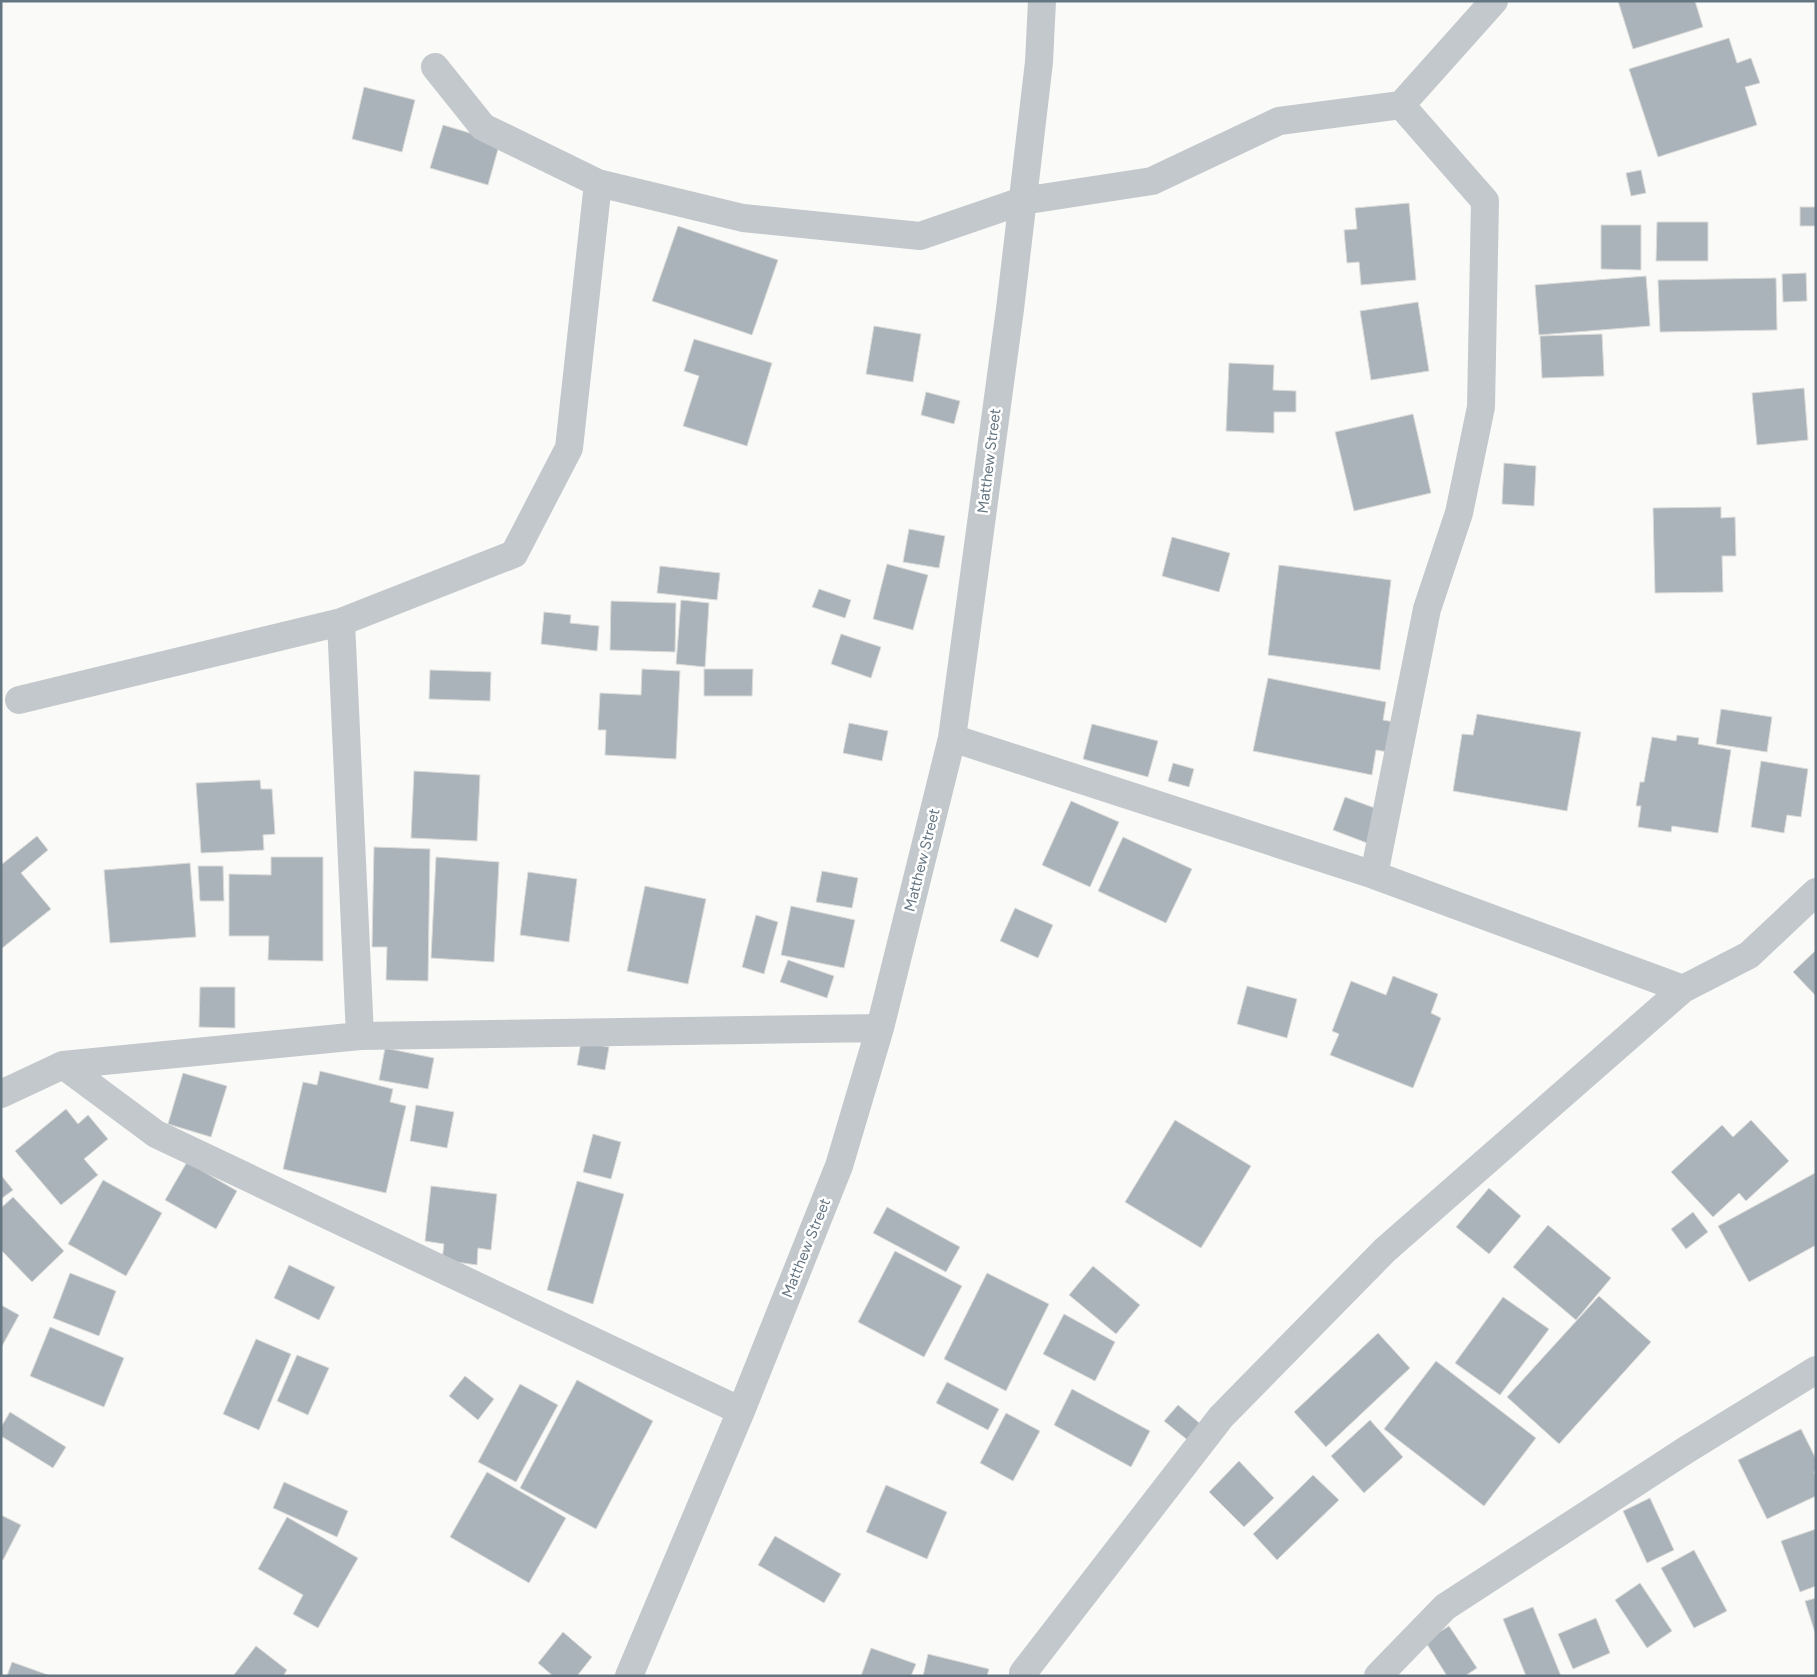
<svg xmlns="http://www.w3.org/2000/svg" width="1817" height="1677" viewBox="0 0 1817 1677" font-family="Figtree,sans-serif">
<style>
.building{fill:#aab3b9;stroke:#dcdcda}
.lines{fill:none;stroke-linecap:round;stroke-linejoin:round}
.minor{stroke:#c3c8cc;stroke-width:28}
.labels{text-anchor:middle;stroke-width:5;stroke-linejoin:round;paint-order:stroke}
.street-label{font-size:15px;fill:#657683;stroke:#fff}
</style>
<rect width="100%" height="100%" fill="#fafaf8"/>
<!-- building -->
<path class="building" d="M1618 1H1695L1703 27 1633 49Z
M1729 38 1737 63 1751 58 1760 83 1745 87 1757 125 1658 157 1629 69Z
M364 87 415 100 402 152 352 139Z
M443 125 500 142 488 185 430 168Z
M1641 170 1646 193 1631 196 1626 173Z
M1409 203 1416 280 1361 285 1359 262 1347 263 1344 230 1357 229 1355 208Z
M1800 207H1816V226H1800Z
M1657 222H1708V261H1656Z
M1601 225H1641V270L1601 269Z
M678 226 778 260 752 335 652 301Z
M1806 273 1807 301 1783 302 1782 274Z
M1646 276 1650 326 1539 335 1535 285Z
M1776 278 1777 330 1660 332 1658 280Z
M1418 302 1429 371 1371 380 1360 311Z
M874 326 921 334 913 382 866 374Z
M1602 334 1604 376 1542 378 1540 336Z
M694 339 772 363 747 446 683 426 699 376 684 371Z
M1229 363 1274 365 1273 390 1296 391V412H1274V433L1226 431Z
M1804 388 1808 440 1757 445 1752 393Z
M926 392 960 401 954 424 921 415Z
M1413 414 1431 493 1354 511 1335 432Z
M1504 463 1536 466 1534 506 1502 504Z
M1721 507V518L1735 517 1736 556H1722L1723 592 1655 593 1653 508Z
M909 529 945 536 939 568 903 562Z
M1172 537 1230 553 1219 592 1162 576Z
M887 564 928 575 913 630 873 619Z
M1279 565 1391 580 1380 670 1268 655Z
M660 566 720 573 717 600 657 593Z
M819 589 851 600 845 618 812 607Z
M681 600 709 603 705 667 676 664Z
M611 601 676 603 675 652 610 650Z
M544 612 571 615 570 623 599 626 597 651 541 644Z
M841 634 881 647 871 678 831 664Z
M642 669 680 671 676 759 605 755 606 730H598L600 693 641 695Z
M704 669H753L752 696H704Z
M430 670 491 672 490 701 429 699Z
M1268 678 1386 702 1383 720 1394 722 1388 752 1376 750 1372 775 1253 751Z
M1721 709 1772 717 1767 752 1716 744Z
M1477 714 1581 732 1567 811 1453 791 1462 734 1473 735Z
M849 723 888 731 882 761 843 753Z
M1092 724 1158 741 1148 777 1083 759Z
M1677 735 1699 738 1698 744 1731 750 1718 833 1672 826 1671 832 1638 827 1641 806H1636L1640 782H1644L1652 737 1676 741Z
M1761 761 1808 769 1801 817 1787 815 1784 833 1751 827Z
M1173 763 1194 769 1189 787 1168 781Z
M414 771 480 775 477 841 411 838Z
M260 780 261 789H272L275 834 263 835 264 850 201 853 196 783Z
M1345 797 1380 810 1367 843 1333 830Z
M1071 801 1119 822 1090 887 1042 865Z
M37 836 48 850 21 873 51 909 1 949V865Z
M1123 837 1192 869 1166 923 1098 891Z
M374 847 430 849 428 981 386 980 387 947H372Z
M271 857H323V961L268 960 269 936H229V874L271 875Z
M436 857 499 862 494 962 431 958Z
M190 863 196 937 110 943 104 870Z
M198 866H223L224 901H200Z
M822 871 858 878 852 908 816 902Z
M528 872 577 879 569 942 520 935Z
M645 886 706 899 688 984 627 971Z
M791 906 855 920 844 968 781 955Z
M1015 908 1053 925 1038 958 1000 941Z
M756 915 778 922 764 974 742 967Z
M1816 950V996L1793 972Z
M788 960 834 976 827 998 780 982Z
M1393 976 1438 994 1431 1013 1441 1018 1413 1088 1330 1055 1339 1034 1332 1031 1351 981 1386 995Z
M1247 986 1297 999 1287 1038 1237 1024Z
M200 987H235V1028L199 1027Z
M581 1042 609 1047 605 1070 577 1065Z
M385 1048 434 1058 428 1089 379 1080Z
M320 1071 393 1089 390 1102 406 1106 386 1193 283 1169 303 1082 317 1085Z
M183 1073 227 1086 211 1137 168 1124Z
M416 1105 454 1112 447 1148 410 1141Z
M66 1109 78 1124 88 1115 108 1139 84 1159 98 1175 61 1205 15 1151Z
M1175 1120 1251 1166 1201 1248 1125 1202Z
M1751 1120 1789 1161 1746 1201 1739 1193 1713 1217 1671 1172 1722 1125 1733 1137Z
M593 1134 621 1142 611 1179 583 1172Z
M187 1162 237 1191 216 1229 165 1200Z
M1815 1173 1816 1245 1749 1282 1718 1226Z
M1 1175 13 1190 1 1199Z
M103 1180 162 1213 126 1276 68 1244Z
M577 1181 624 1194 593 1304 547 1290Z
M431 1186 497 1194 491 1250 478 1248 477 1265 442 1260 444 1244 425 1241Z
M1489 1188 1521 1216 1489 1254 1456 1227Z
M13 1197 64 1251 32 1282 1 1250V1208Z
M887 1207 960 1247 946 1272 873 1233Z
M1693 1212 1708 1232 1686 1249 1671 1229Z
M1548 1225 1611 1278 1576 1320 1513 1267Z
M895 1251 962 1286 924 1357 858 1322Z
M289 1265 335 1287 319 1320 274 1298Z
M1093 1266 1140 1305 1116 1334 1069 1295Z
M70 1273 116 1291 99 1336 53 1318Z
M987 1273 1049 1304 1006 1391 944 1359Z
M1599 1296 1651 1342 1559 1444 1507 1397Z
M1503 1297 1549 1329 1500 1395 1455 1363Z
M1 1305 19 1315 1 1348Z
M1064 1314 1115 1342 1095 1381 1043 1354Z
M50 1327 124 1358 104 1407 30 1376Z
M1378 1333 1410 1368 1326 1447 1294 1412Z
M256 1339 291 1354 259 1430 223 1414Z
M297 1355 329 1368 308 1415 277 1401Z
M1436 1361 1536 1438 1484 1506 1384 1429Z
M465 1376 494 1399 478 1420 449 1396Z
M577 1380 653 1421 596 1529 520 1488Z
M947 1382 999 1409 988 1430 936 1403Z
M520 1384 558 1405 516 1482 478 1462Z
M1072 1389 1150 1431 1131 1467 1054 1425Z
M1178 1405 1203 1426 1190 1442 1164 1421Z
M10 1412 66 1447 53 1468 1 1436V1427Z
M1006 1413 1040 1431 1013 1481 980 1463Z
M1370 1420 1403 1457 1364 1493 1331 1456Z
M1801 1429 1816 1459V1471L1814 1472 1816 1476V1496L1767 1519 1738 1460Z
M1239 1461 1274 1498 1244 1527 1209 1492Z
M487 1472 566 1518 529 1583 450 1537Z
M1313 1475 1339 1500 1277 1560 1253 1534Z
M284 1482 348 1511 337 1537 273 1508Z
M886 1485 947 1512 927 1559 866 1532Z
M1650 1498 1674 1550 1647 1563 1623 1511Z
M1 1515 21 1525 3 1560 1 1559Z
M287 1517 358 1558 318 1628 293 1614 303 1595 258 1569Z
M1816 1529V1586L1800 1592 1781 1541Z
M775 1536 841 1574 824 1603 758 1565Z
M1694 1550 1727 1611 1694 1628 1661 1568Z
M1640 1583 1672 1631 1647 1648 1615 1600Z
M1816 1598V1636L1805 1601Z
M1533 1607 1561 1676H1526L1503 1619Z
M1596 1618 1610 1653 1573 1669 1558 1634Z
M1449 1626 1477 1668 1465 1676H1447L1425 1641Z
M563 1632 592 1657 577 1676H553L538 1663Z
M256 1646 287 1670 283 1676H233Z
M871 1648 916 1664 911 1676H861Z
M928 1654 989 1669 987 1676H923Z
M12 1662 51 1676H7Z"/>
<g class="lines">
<!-- minor -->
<path class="minor" d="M435 67 483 127 598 183 743 218 920 236 1022 201 1152 181 1279 121 1401 105 1494 1
M341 622 360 1036
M19 700 341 622 514 554 569 448 598 183
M952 738 1374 875 1683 989 1749 955 1816 892
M1374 875 1427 609 1459 513 1481 407 1485 201 1401 105
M63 1065 156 1134 741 1411
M1 1094 63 1065 360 1036 880 1028
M1023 1673 1221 1417 1385 1250 1683 989
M629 1676 741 1411 839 1166 880 1028 952 738 1010 309 1039 62 1042 1
M1378 1676 1445 1607 1686 1450 1816 1370"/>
</g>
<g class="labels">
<!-- street labels -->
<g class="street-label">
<text transform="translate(989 461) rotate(-83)" y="5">Matthew Street</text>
<text transform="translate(922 860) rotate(-76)" y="5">Matthew Street</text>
<text transform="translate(806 1248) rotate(-68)" y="5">Matthew Street</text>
</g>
</g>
<!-- border -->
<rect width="1817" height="1677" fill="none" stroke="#657683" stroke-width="5"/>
</svg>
